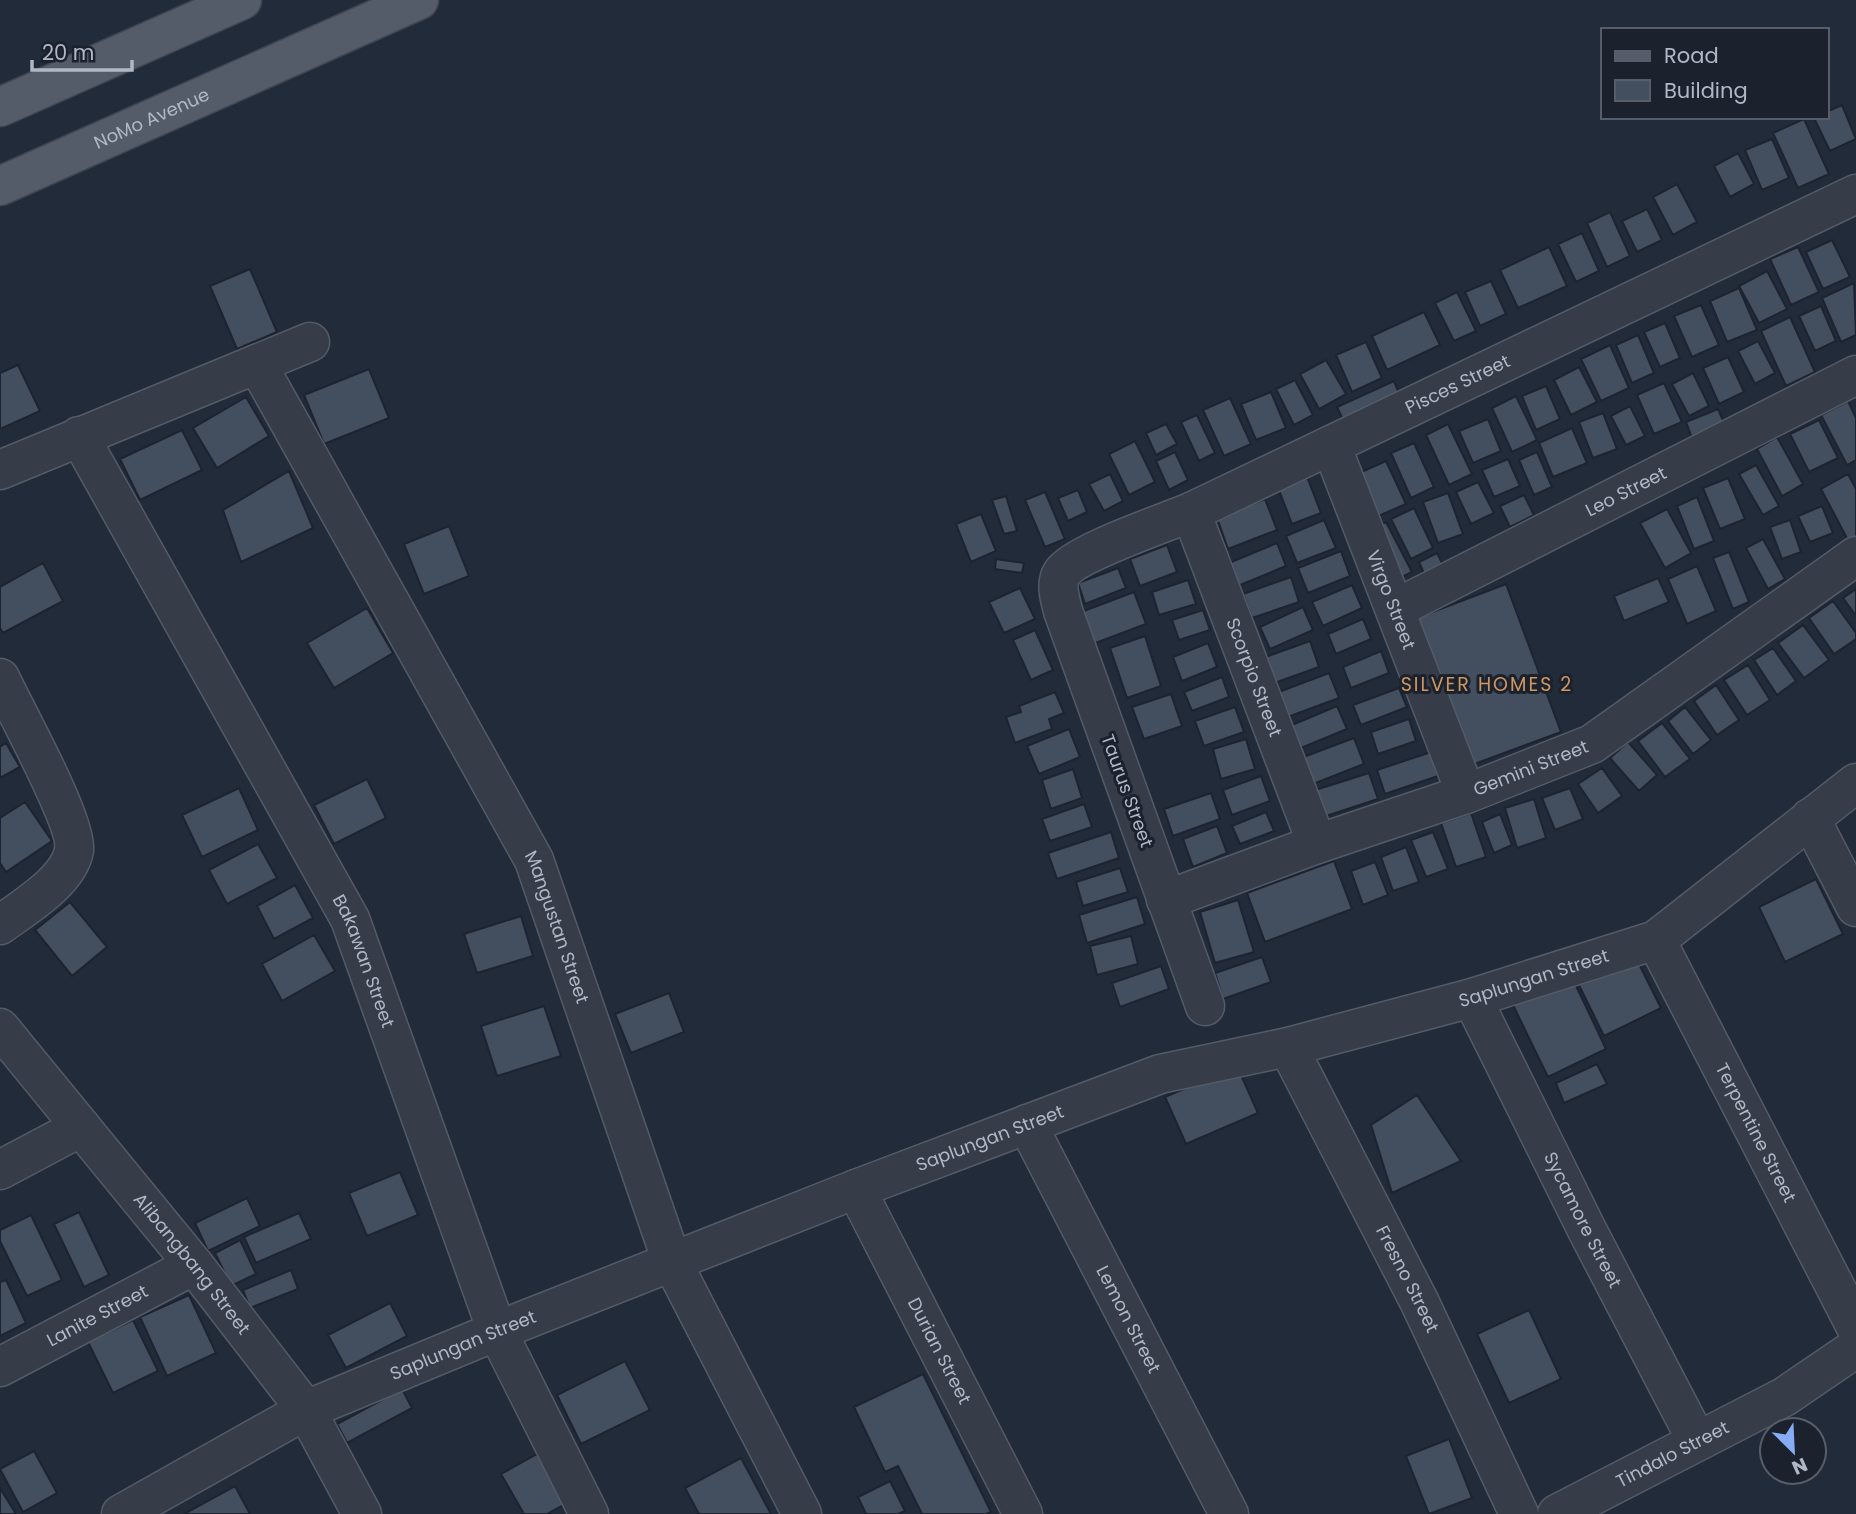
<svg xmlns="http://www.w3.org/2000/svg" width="1856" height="1514" viewBox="0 0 1856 1514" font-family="Poppins,sans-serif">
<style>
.building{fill:#434e5e;stroke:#1d2430;stroke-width:2}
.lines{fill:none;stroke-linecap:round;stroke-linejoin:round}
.minor-casing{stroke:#535b67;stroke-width:41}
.major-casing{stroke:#3f4652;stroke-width:41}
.minor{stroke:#363d49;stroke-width:38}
.major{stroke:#545c69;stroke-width:38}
.labels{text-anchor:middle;stroke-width:6;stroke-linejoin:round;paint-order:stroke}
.street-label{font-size:18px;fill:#b0b8c5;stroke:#1b222e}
.neighbourhood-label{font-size:19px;letter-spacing:2px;fill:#d09661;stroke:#1b222e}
</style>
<rect width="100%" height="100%" fill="#222b39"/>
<!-- building -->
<path class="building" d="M1842 105 1856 139 1830 151 1814 118 1826 117V112Z
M1804 119 1829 174 1798 188 1773 133Z
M1772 139 1789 178 1762 190 1745 150Z
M1738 153 1754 184 1730 197 1714 166Z
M1677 184 1697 222 1673 235 1653 197Z
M1647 209 1662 240 1637 252 1622 221Z
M1610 212 1630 256 1607 267 1587 223Z
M1582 233 1599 271 1576 282 1558 244Z
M1832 240 1850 277 1823 289 1806 252Z
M1549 247 1567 286 1518 308 1500 270Z
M1798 247 1819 292 1791 305 1770 259Z
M250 269 277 332 237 349 210 286Z
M1767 271 1787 309 1759 323 1739 286Z
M1491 281 1506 314 1480 326 1465 292Z
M1854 283 1856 335 1841 342 1822 298Z
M1739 288 1757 330 1727 342 1710 301Z
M1457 292 1476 331 1454 341 1435 303Z
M1701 305 1719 345 1692 357 1674 316Z
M1821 306 1836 341 1815 351 1799 316Z
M1424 312 1440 345 1387 370 1372 336Z
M1790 317 1815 372 1786 386 1761 331Z
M1665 323 1680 358 1660 367 1644 332Z
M1638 335 1654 373 1632 383 1616 345Z
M1758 341 1775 373 1755 384 1738 351Z
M1366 342 1382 378 1352 392 1336 355Z
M1610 345 1629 388 1601 401 1581 359Z
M1728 357 1744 392 1719 404 1703 368Z
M1326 360 1346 394 1319 409 1300 374Z
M18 365 40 411 0 429V373Z
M1579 367 1597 402 1571 415 1554 380Z
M369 369 389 418 324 444 304 395Z
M1693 373 1709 406 1689 416 1672 384Z
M1295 380 1313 415 1294 425 1276 389Z
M1394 381 1401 398 1345 424 1337 407Z
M1664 383 1682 422 1654 434 1637 395Z
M1546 386 1560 419 1536 430 1522 396Z
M1271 392 1286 428 1256 440 1241 404Z
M1516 396 1537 440 1512 452 1492 408Z
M246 397 269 436 217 468 193 428Z
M1230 398 1251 444 1224 456 1203 410Z
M1848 401 1856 418V460L1847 465 1821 415Z
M1630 406 1645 436 1626 445 1611 416Z
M1718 409 1725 425 1692 438 1686 422Z
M1603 413 1617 449 1593 458 1579 422Z
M1197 415 1215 453 1199 461 1181 422Z
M1488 419 1501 451 1473 463 1459 431Z
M1819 420 1838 458 1809 472 1790 434Z
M1166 424 1177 444 1156 455 1146 433Z
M1448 424 1472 474 1449 485 1426 435Z
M1572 428 1587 463 1553 477 1539 443Z
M182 430 202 470 140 500 120 459Z
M1777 437 1803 484 1782 496 1757 449Z
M1135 441 1155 482 1129 495 1109 454Z
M1414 443 1434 487 1411 498 1391 453Z
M1175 452 1188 480 1169 490 1156 461Z
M1537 452 1552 487 1534 495 1519 460Z
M1508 459 1520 486 1494 497 1482 470Z
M1386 461 1406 504 1376 517 1357 474Z
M1756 465 1779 506 1763 515 1739 474Z
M289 471 313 528 241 562 223 510Z
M1110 474 1123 501 1104 511 1089 484Z
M1306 474 1321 513 1292 524 1277 485Z
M1848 474 1856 489V538L1849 542 1821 489Z
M1728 478 1745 519 1720 529 1703 488Z
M1478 482 1494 513 1471 524 1456 492Z
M1078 490 1087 512 1068 521 1058 498Z
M1045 492 1065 539 1045 547 1025 500Z
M1448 493 1463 534 1438 543 1423 502Z
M1524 495 1534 515 1510 527 1500 506Z
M1006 496 1017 531 1004 534 992 500Z
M1697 497 1714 541 1694 549 1677 506Z
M1265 499 1277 530 1228 549 1217 518Z
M1822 506 1833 533 1810 542 1798 516Z
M1414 508 1433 548 1411 559 1391 519Z
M1667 509 1691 553 1665 568 1640 523Z
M981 514 996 551 971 562 956 524Z
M1324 520 1336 548 1297 563 1286 536Z
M1790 520 1801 552 1782 559 1770 527Z
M1386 522 1412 572 1396 580 1369 530Z
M449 526 469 576 424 594 404 544Z
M1763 539 1785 579 1768 589 1746 548Z
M1277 543 1286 566 1233 588 1224 565Z
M1167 545 1177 572 1140 586 1130 559Z
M1341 551 1350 576 1308 593 1298 568Z
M1729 552 1749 602 1733 609 1713 558Z
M1437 553 1445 569 1426 578 1419 562Z
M996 559 1024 563 1022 573 995 569Z
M43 563 63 601 3 633 0 628V587Z
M1697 566 1716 611 1687 624 1668 579Z
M1118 568 1126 588 1085 604 1078 583Z
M1291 577 1299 602 1252 618 1243 594Z
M1658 578 1669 602 1624 621 1614 596Z
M1188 580 1196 604 1159 615 1152 592Z
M1506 584 1561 732 1469 766 1414 619Z
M1352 585 1362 608 1323 626 1312 602Z
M1020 588 1035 619 1004 633 989 602Z
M1856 589V616L1843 598Z
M1134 592 1146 624 1093 644 1081 612Z
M1833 601 1856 633V639L1834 654 1809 618Z
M1303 607 1313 630 1270 649 1260 627Z
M367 608 393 653 334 688 307 643Z
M1203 610 1210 630 1179 640 1172 620Z
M1363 619 1371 639 1336 654 1328 634Z
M1803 625 1829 660 1804 678 1778 643Z
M1035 630 1053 670 1031 680 1013 640Z
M1145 636 1161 686 1127 698 1110 648Z
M1310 641 1319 667 1269 685 1260 659Z
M1208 643 1217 667 1182 681 1173 657Z
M1773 648 1796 681 1777 695 1754 660Z
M1381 651 1389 673 1351 688 1343 667Z
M1748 665 1770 700 1747 715 1724 680Z
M1329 673 1339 698 1285 718 1276 693Z
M1222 677 1229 697 1192 711 1184 692Z
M1716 685 1739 720 1717 735 1694 701Z
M1399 688 1407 707 1361 725 1353 705Z
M1055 692 1064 713 1049 719 1052 729 1015 743 1006 717 1021 712 1019 706Z
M1171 694 1182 726 1144 739 1132 707Z
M1337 706 1347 729 1301 748 1292 725Z
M1235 707 1244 732 1204 746 1195 721Z
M1685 707 1711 740 1693 754 1668 721Z
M1409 719 1416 741 1378 754 1371 732Z
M1662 723 1690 759 1665 777 1638 741Z
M1069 729 1080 757 1039 774 1027 746Z
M1354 738 1364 764 1308 786 1298 759Z
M1246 739 1255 769 1221 779 1213 749Z
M1628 742 1657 775 1639 791 1610 758Z
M6 743 20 767 0 778V747Z
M1431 752 1438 776 1385 794 1377 770Z
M1602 768 1622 796 1598 813 1578 784Z
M1073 769 1082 798 1051 809 1042 780Z
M1369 773 1378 799 1320 818 1312 791Z
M1261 776 1270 801 1232 815 1223 790Z
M367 779 386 818 334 844 314 805Z
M239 788 258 830 202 857 182 815Z
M1570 788 1583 819 1555 830 1542 798Z
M1211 793 1220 819 1173 836 1164 809Z
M1534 799 1546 838 1517 848 1505 808Z
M25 802 52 841 6 872 0 863V818Z
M1084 804 1092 827 1050 841 1042 819Z
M1266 812 1274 831 1240 844 1232 826Z
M1471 813 1486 857 1456 867 1441 823Z
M1500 814 1512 845 1494 853 1482 822Z
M1217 826 1227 853 1193 867 1183 839Z
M1111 832 1119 858 1057 879 1048 853Z
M1433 832 1448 869 1426 877 1411 840Z
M258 844 277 878 227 904 209 870Z
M1406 847 1419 882 1393 891 1381 857Z
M1334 861 1352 909 1265 942 1247 893Z
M1375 862 1388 895 1363 905 1351 871Z
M1120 868 1128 892 1083 906 1076 882Z
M1816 879 1843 934 1785 962 1759 907Z
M295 885 313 918 274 939 257 906Z
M1137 897 1145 924 1087 943 1079 915Z
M1238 900 1254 952 1215 963 1200 912Z
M70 902 107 947 72 976 35 930Z
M521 916 533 956 477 973 464 934Z
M314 935 335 971 282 1001 262 964Z
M1131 936 1138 964 1097 975 1090 946Z
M1634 954 1661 1008 1604 1036 1577 981Z
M1262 957 1271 982 1223 999 1215 973Z
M1161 966 1169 989 1120 1007 1112 983Z
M1570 973 1606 1049 1548 1077 1511 1001Z
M669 993 684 1032 631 1053 615 1014Z
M544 1006 561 1056 497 1076 481 1026Z
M1597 1064 1607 1084 1564 1103 1556 1083Z
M1237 1066 1258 1113 1186 1144 1165 1097Z
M1417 1095 1461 1161 1392 1193 1371 1125Z
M400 1172 418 1215 367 1236 349 1193Z
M247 1198 260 1226 208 1251 195 1223Z
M79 1212 109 1275 84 1287 54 1224Z
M299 1213 311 1239 256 1263 244 1237Z
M31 1215 62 1280 27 1296 0 1241V1230Z
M240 1240 256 1274 231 1286 215 1253Z
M291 1270 298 1289 250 1308 243 1290Z
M6 1280 26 1323 0 1336V1282Z
M189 1295 216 1353 167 1376 140 1317Z
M390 1303 407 1336 346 1368 328 1335Z
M1529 1310 1561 1379 1509 1403 1477 1334Z
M133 1320 158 1371 113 1393 88 1342Z
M625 1361 650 1410 581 1444 557 1395Z
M923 1374 991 1512 986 1514H922L898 1466 885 1472 854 1407Z
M402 1389 412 1408 347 1443 337 1424Z
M1449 1439 1472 1498 1429 1514 1406 1456Z
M34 1451 57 1493 23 1512 0 1469Z
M537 1454 565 1504 547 1514H524L501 1474Z
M741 1458 771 1514H699L685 1488Z
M890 1481 905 1511 898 1514H866L858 1497Z
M235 1486 250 1514H184Z
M0 1488 16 1514H0Z"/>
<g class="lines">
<!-- minor casing -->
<g class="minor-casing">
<g id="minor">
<path id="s1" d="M257 364 534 860 672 1262 802 1514"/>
<path id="s2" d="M79 436 350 919 497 1331 589 1514"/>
<path id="s3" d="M1331 445 1466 794"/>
<path d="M0 470 310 342"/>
<path id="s4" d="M1191 512 1317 844"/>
<path id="s5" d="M1395 609 1856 375"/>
<path d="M0 678C15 710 78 823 74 850 69 881 23 908 0 925"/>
<path d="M1810 818 1856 907"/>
<path id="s6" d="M1166 900 1317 844 1466 794 1592 744 1856 556"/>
<path id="s7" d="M1656 940 1856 1327"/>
<path id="s8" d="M1472 998 1587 1230 1697 1441"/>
<path id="s9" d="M1205 1006 1063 611C1060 599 1055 584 1062 573 1075 553 1165 523 1191 512L1856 194"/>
<path id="s10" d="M0 1028 194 1265 306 1410 362 1514"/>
<path id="s11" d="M1288 1047 1420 1303 1519 1514"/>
<path id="s12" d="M1027 1124 1229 1514"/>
<path d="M0 1170 81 1127"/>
<path id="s13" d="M856 1189 1023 1514"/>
<path id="s14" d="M0 1367 194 1265"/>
<path id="s15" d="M121 1514 306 1410 497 1331 856 1189 1160 1074 1288 1047 1472 998 1656 940 1856 783"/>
<path id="s16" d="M1557 1514 1784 1397 1856 1348"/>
</g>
</g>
<!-- major casing -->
<g class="major-casing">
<g id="major">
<path d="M0 107 242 0"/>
<path id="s17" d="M0 186 419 0"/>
</g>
</g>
<!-- minor -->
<use href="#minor" class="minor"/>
<!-- major -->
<use href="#major" class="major"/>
</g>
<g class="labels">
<!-- street labels -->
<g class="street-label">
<text dy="6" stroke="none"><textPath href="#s17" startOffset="166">NoMo Avenue</textPath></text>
<text dy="6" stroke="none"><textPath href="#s9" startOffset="898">Pisces Street</textPath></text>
<text dy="6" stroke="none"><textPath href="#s5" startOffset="259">Leo Street</textPath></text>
<text dy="6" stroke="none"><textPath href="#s3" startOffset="166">Virgo Street</textPath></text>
<text dy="6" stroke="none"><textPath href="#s4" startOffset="177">Scorpio Street</textPath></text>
<text dy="6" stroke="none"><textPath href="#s6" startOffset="388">Gemini Street</textPath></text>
<text transform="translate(1127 791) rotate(70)" y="6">Taurus Street</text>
<text dy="6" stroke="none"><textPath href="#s1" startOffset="639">Mangustan Street</textPath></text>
<text dy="6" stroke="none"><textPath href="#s2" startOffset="598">Bakawan Street</textPath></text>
<text dy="6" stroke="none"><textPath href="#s15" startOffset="1516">Saplungan Street</textPath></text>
<text dy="6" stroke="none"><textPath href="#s7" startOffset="217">Terpentine Street</textPath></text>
<text dy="6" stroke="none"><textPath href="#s15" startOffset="948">Saplungan Street</textPath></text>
<text dy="6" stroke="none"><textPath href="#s8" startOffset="248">Sycamore Street</textPath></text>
<text dy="6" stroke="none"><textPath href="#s10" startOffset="304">Alibangbang Street</textPath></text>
<text dy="6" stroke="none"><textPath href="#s11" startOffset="261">Fresno Street</textPath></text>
<text dy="6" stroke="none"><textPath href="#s14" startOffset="110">Lanite Street</textPath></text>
<text dy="6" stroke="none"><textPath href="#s12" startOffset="220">Lemon Street</textPath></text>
<text dy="6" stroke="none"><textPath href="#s15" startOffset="382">Saplungan Street</textPath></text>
<text dy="6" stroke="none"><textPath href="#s13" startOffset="182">Durian Street</textPath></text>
<text dy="6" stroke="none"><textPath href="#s16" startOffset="130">Tindalo Street</textPath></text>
</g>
<!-- neighbourhood labels -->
<g class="neighbourhood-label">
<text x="1487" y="691">SILVER HOMES 2</text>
</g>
</g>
<!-- legend -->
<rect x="1601" y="28" width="228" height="91" fill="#1b222e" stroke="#575e6a" stroke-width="2"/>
<rect x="1615" y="51" width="35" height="10" fill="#545c69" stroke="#575e6a" stroke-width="2"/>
<text x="1664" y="63" font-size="21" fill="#b0b8c5">Road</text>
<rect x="1615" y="80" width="35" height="21" fill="#434e5e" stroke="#575e6a" stroke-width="2"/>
<text x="1664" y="98" font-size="21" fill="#b0b8c5">Building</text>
<!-- north arrow -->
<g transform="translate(1793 1451) rotate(156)"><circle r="33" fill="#1b222e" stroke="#575e6a" stroke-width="2"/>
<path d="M0-5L12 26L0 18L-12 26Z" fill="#87acf4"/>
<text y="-10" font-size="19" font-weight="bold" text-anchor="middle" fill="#b0b8c5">N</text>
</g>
<!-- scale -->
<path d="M32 60v10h100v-10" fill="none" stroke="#b0b8c5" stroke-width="3.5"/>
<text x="42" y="60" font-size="21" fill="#b0b8c5" stroke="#1b222e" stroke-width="5" paint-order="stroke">20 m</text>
</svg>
